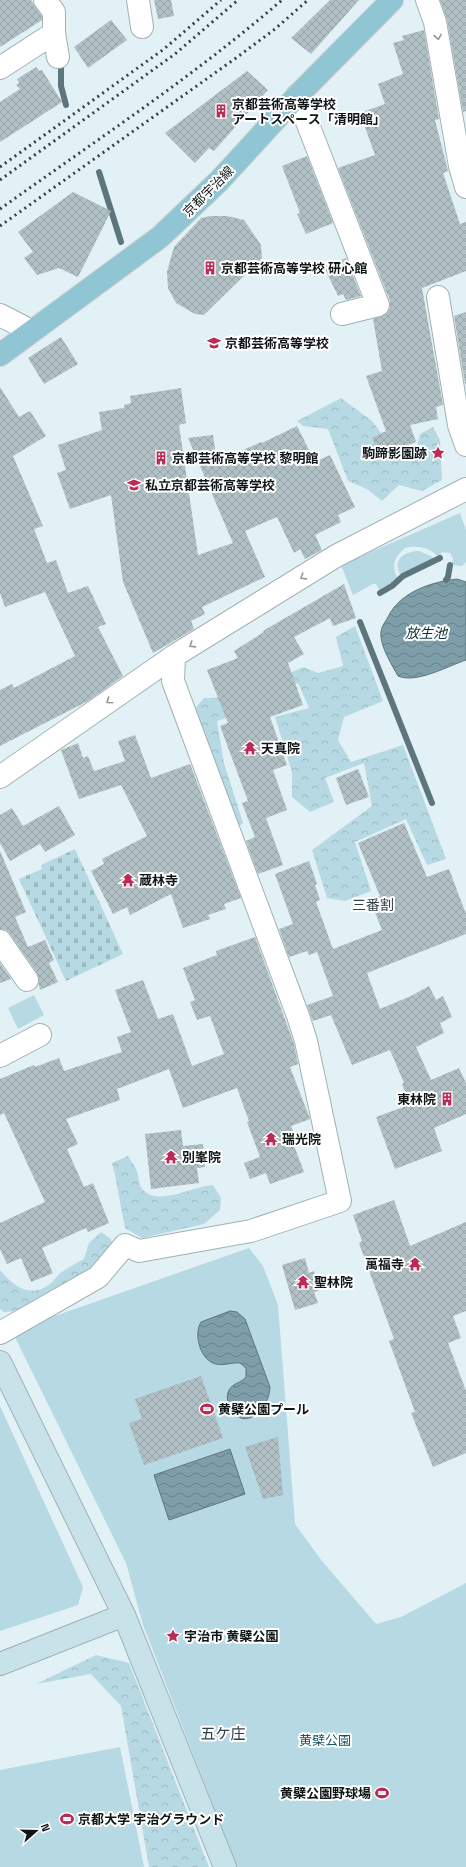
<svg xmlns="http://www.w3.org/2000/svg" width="466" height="1867" viewBox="0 0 466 1867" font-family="'Space Grotesk','Noto Sans JP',sans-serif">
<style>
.forest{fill:url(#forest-crowns)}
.cemetery{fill:url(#cemetery-stones)}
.green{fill:#b7d9e3}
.water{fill:url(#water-waves);stroke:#5d767e}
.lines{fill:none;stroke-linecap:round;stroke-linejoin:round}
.stream{stroke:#5d767e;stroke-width:6}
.building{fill:url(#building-cross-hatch)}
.street-casing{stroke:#a1b1b6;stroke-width:24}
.secondary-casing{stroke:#a1b1b6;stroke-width:24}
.primary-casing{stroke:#cfd0d1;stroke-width:24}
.street{stroke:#fff;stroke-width:22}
.secondary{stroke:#c8e2e9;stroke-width:22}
.primary{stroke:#90c5d3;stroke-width:22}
.rail{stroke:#394143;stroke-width:3;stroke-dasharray:2 4;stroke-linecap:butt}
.oneway{stroke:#939697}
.labels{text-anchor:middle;stroke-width:4;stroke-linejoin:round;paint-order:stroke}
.poi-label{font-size:13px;font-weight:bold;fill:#101618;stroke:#fff;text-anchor:start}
.street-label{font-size:13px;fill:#101618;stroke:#fff}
.park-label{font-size:13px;fill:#115767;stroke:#fff}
.water-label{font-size:14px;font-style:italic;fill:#0f313a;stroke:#fff}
.neighbourhood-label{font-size:14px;fill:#334045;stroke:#fff}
.quarter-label{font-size:15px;fill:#334045;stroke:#fff}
</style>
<defs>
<pattern id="forest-crowns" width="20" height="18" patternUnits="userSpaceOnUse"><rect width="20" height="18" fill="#b7d9e3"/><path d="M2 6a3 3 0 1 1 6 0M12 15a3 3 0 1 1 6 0" fill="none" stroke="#9cbac2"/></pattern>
<pattern id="cemetery-stones" width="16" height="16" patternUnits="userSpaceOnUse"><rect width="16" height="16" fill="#b7d9e3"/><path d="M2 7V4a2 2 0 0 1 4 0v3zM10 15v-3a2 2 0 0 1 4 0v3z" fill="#9cbac2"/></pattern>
<pattern id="water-waves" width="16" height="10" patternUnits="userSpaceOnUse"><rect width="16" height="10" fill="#7e9faa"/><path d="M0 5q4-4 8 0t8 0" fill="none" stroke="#668189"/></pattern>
<pattern id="building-cross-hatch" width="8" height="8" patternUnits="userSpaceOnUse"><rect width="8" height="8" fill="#b0c0c5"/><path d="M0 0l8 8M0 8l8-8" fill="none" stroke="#96a4a8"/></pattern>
</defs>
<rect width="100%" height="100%" fill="#e1f1f6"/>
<!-- forest -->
<path class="forest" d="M341 398 372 421 400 458 416 451 420 434 433 427 440 440 442 480 422 491 399 485 382 501 367 489 348 481 328 429 303 426 297 421Z
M355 626 383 701 344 717 338 740 351 762 403 745 446 859 427 865 406 819 355 842 371 891 345 901 327 898 312 850 372 806 364 763 325 778 334 802 310 812 292 797V772L275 717 309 708 298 683 271 695 272 703 217 721 224 763 243 823 237 828 192 712 204 698C242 698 270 682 303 667L318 673 343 666 336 637Z
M128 1156C130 1160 134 1164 136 1169 139 1174 138 1182 141 1187 154 1209 193 1186 213 1185L221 1198 220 1210 204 1224 142 1238 125 1228 115 1175 112 1163Z
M101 1232 111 1239 114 1251 103 1264 28 1310 4 1312 0 1309V1270C13 1286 31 1300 51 1283 55 1280 57 1275 62 1272 69 1267 76 1263 84 1259L89 1243Z
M96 1655 129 1663 209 1867H149L121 1706 91 1674 36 1684Z"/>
<!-- cemetery -->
<path class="cemetery" d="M75 849 123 954 66 981 19 879 42 869 41 865Z"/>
<!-- green -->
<path class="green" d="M460 513 466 530V562L462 566 451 565 453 559 450 553 442 552 438 557C430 547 417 545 405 548 395 557 391 564 397 577L390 584 380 591 376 584H373L353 595 341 565Z
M419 551 431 556 434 559 400 574C392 559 405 551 419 551Z
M34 995 44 1015 18 1029 8 1008Z
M249 1248 263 1266 278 1305 295 1524 322 1561 376 1624 401 1617 466 1583V1867H237L143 1625 126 1563 12 1331Z
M0 1406 83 1587 78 1605 0 1631Z
M120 1747 144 1867H0V1770Z"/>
<!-- water -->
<path class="water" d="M457 579 466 582V660C448 666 416 684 398 676 392 665 382 649 381 637 380 628 384 624 388 617 400 592 431 582 457 579Z
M230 1311 237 1312 245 1319 270 1387C269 1413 239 1435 228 1402 227 1398 227 1394 229 1390 233 1383 241 1383 246 1377V1368L240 1363C232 1362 221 1367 213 1363 199 1357 194 1333 201 1322Z
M230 1449 245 1494 169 1520 154 1475Z"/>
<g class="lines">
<!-- stream -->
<path class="stream" d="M61 63V86L66 105
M99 172 121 242
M446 580 448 577 450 565
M380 593 392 586 403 576 440 558
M360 622 432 803"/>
</g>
<!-- building -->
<path class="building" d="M0 0H31L42 17V20L0 47Z
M154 0H171L174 16 158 19Z
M330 0H359L311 54 291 38Z
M440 0H466V111L463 112 447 20Z
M111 20 127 40 88 68 74 47Z
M424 30 439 119 435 120 448 171 443 173 460 224 466 222V271L422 288 443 405 436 407 438 419 410 425 416 442 380 456 372 438 386 431 366 376 382 371 373 319 387 313 390 308V301L338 168 375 155 360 113 385 104 378 84 403 74 393 43 404 40 402 36Z
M36 67 39 71 42 70 62 102 0 142V102L20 89 16 85 19 83 17 79Z
M247 71 268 90 214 151 209 148 195 163 165 133Z
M307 156 333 223 306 234 297 214 300 213 282 166Z
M73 192 111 211 78 277 59 268 37 275 24 258 33 252 18 232Z
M211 216H227L244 220 261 245 262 258 204 315 195 314 176 303 168 288 167 272 174 247 201 218Z
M346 258 361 296 346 300 343 294 338 296 324 267Z
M466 312V384H465L454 316Z
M61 337 78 364 44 384 28 358Z
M0 387 19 417 30 411 46 436 13 456 43 526 34 529 47 563 56 560 68 593 88 586 106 624 98 627 123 676 88 701 0 746V690L12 684 14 688 75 656 45 592 5 607 0 593Z
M181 388 186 423 179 425 198 555 233 543 188 438 213 435 217 462 261 442 262 443 297 426 315 462 330 455 355 507 338 515 341 522 315 535 322 550 305 559 300 549 294 553 277 517 245 531 265 577 202 607 205 614 191 621 194 629 153 653 123 582 111 495 70 509 57 473 66 470 58 445 102 430 99 412 124 408V405L131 403 130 396Z
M344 584 356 618 333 626 330 618 294 637 304 654 288 663 303 705 270 717 287 765 273 770 287 810 266 818 283 865 258 874 246 841 255 837 242 803 248 801 220 726 228 723 207 670 238 658 234 651 264 632 263 631Z
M135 735 151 778 190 764 241 898 224 904 226 909 208 915 210 919 183 928 171 894 130 915 127 907 113 914 91 871 104 864 102 859 147 836 121 785 79 799 61 750 78 743 83 758 88 756 94 771 125 761 118 741Z
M358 769 369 797 346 805 336 778Z
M59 806 75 835 45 852 40 844 10 861 0 843V815L12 808 23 826Z
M404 823 427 877 449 869 466 914V934L367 973 380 1009 411 996 429 986 436 1000 443 996 452 1017 440 1023 444 1033 416 1047 431 1080 459 1068 466 1083V1114L434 1128 442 1151 395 1169 376 1117 409 1105 402 1084 404 1083 390 1050 352 1065 331 1015 313 1021 307 1005 333 996 317 952 309 955 307 951 289 957 279 929 293 924 275 874 309 861 317 884 315 885 320 900 316 902 333 949 382 930 370 900 380 896 358 843Z
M0 851 26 912 15 917 28 947 45 940 54 960 49 963 58 982 40 990 37 973 10 934 6 930 0 929Z
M255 937 294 1044 298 1064 290 1067 310 1119 291 1126 295 1136 291 1138 304 1172 270 1184 266 1173 250 1179 244 1163 260 1157 247 1122 249 1121 237 1088 183 1108 169 1069 117 1089 120 1100 66 1119 78 1144 67 1149 84 1187 93 1183 109 1223 88 1232 86 1228 42 1248 53 1273 31 1282 21 1258 7 1264 0 1249V1223L45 1202 4 1113 0 1115V1079L34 1065 35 1067 59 1058 64 1071 122 1052 117 1037 131 1032 115 990 143 980 158 1019 173 1014 192 1066 224 1054 210 1016 197 1020 190 1002 195 1000 183 968 217 955 216 951Z
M0 963 11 979 0 983Z
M181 1130 183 1146 203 1144 205 1167 197 1168 199 1183 151 1189 145 1134Z
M394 1200 410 1246 466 1222V1311L453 1316 461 1338 448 1343 466 1391V1453L433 1467 411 1413 415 1412 389 1341 394 1339 359 1243 362 1241 353 1215Z
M305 1258 309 1273 314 1271 320 1290 314 1292 318 1303 295 1310 282 1265Z
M201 1376 223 1438 144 1465 129 1423 142 1419 135 1399Z
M278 1437 283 1495 263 1499 245 1447Z"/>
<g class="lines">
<!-- street casing -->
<g class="street-casing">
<path id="street" d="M138 0 142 27
M427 0 435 22 460 166 466 187
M54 33 58 57
M0 68 54 33V12L45 0
M297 96 378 305 342 314
M438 297 459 425 466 445
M0 315 31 331
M0 777 174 656 336 556 466 489
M0 941 27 980
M0 1056 40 1035
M0 1333 98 1277 125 1245 139 1251 251 1231 340 1201 306 1041 298 1016 173 681 174 656"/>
</g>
<!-- secondary casing -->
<g class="secondary-casing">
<path id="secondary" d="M0 1362 124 1615 225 1867
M0 1664 124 1615"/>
</g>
<!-- primary casing -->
<g class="primary-casing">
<path id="primary" d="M0 355 160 237 219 181 297 96 392 0"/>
</g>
<!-- street -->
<use href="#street" class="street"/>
<!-- secondary -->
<use href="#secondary" class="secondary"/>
<!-- primary -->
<use href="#primary" class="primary"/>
<!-- rail -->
<path class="rail" d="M0 167 164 49 221 0
M0 180 175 54 238 0
M0 209C95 141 193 77 282 0
M0 226 236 58 275 29 308 0"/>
</g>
<!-- one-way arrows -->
<defs><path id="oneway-chevron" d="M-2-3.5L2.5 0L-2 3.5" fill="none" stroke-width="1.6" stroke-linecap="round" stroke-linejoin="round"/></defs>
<g class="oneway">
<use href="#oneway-chevron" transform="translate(438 37) rotate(80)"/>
<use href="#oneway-chevron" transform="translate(303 577) rotate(148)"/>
<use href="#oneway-chevron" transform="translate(192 645) rotate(148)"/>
<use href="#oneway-chevron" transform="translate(109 701) rotate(145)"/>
</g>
<!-- icons -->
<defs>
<g id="building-bare" transform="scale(1.08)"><path d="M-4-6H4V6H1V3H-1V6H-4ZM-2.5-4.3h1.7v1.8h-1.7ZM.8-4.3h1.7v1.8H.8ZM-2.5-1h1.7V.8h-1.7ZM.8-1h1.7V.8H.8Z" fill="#ba2b56" stroke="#fff" stroke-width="2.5" paint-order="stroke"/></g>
<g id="school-bare" transform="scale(1.08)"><path d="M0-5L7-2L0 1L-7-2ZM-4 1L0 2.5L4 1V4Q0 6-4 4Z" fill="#ba2b56" stroke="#fff" stroke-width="2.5" paint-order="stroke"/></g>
<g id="sight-bare" transform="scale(1.08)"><path d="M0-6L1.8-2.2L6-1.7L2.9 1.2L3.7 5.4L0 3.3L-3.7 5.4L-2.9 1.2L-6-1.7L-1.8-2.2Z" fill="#ba2b56" stroke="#fff" stroke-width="2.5" paint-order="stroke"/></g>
<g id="temple-bare" transform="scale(1.08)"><path d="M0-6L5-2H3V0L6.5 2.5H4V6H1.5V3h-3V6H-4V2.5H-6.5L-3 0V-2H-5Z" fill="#ba2b56" stroke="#fff" stroke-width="2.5" paint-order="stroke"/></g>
<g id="stadium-bare" transform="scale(1.08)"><path d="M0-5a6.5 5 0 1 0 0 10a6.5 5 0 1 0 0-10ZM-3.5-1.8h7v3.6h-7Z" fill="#ba2b56" stroke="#fff" stroke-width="2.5" paint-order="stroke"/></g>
</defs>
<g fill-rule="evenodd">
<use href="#building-bare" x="221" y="111"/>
<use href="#building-bare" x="210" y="268"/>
<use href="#school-bare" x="214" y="343"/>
<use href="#sight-bare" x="438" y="453"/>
<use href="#building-bare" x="161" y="458"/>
<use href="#school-bare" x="134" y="485"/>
<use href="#temple-bare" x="250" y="748"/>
<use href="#temple-bare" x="128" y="880"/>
<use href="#building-bare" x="447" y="1099"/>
<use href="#temple-bare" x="271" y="1139"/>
<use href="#temple-bare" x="171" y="1157"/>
<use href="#temple-bare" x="415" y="1264"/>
<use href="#temple-bare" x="303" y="1282"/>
<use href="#stadium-bare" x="207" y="1409"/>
<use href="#sight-bare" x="173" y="1636"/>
<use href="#stadium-bare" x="382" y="1793"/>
<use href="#stadium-bare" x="67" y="1819"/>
</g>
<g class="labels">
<!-- poi labels -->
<g class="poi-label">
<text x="232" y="109">京都芸術高等学校<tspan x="232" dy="15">アートスペース「清明館」</tspan></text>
<text x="221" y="273">京都芸術高等学校 研心館</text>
<text x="225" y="348">京都芸術高等学校</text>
<text x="427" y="458" text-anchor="end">駒蹄影園跡</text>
<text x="172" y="463">京都芸術高等学校 黎明館</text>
<text x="145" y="490">私立京都芸術高等学校</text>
<text x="261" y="753">天真院</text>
<text x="139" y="885">蔵林寺</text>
<text x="436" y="1104" text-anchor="end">東林院</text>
<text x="282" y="1144">瑞光院</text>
<text x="182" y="1162">別峯院</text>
<text x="404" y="1269" text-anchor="end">萬福寺</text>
<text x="314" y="1287">聖林院</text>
<text x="218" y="1414">黄檗公園プール</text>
<text x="184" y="1641">宇治市 黄檗公園</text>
<text x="371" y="1798" text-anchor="end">黄檗公園野球場</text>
<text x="78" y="1824">京都大学 宇治グラウンド</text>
</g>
<!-- street labels -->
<g class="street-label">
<text transform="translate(208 191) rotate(-45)" y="5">京都宇治線</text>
</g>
<!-- park labels -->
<g class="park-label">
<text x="325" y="1745">黄檗公園</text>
</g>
<!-- water labels -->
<g class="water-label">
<text x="426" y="638">放生池</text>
</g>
<!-- neighbourhood labels -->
<g class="neighbourhood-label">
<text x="373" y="910">三番割</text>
</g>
<!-- quarter labels -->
<g class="quarter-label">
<text x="223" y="1739">五ケ庄</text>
</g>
</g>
<!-- north arrow -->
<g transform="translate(36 1831) rotate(70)" stroke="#ffffff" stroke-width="3" paint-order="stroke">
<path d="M0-3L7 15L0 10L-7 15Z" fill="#101618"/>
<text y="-6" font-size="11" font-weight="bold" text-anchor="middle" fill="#101618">N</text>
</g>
</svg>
